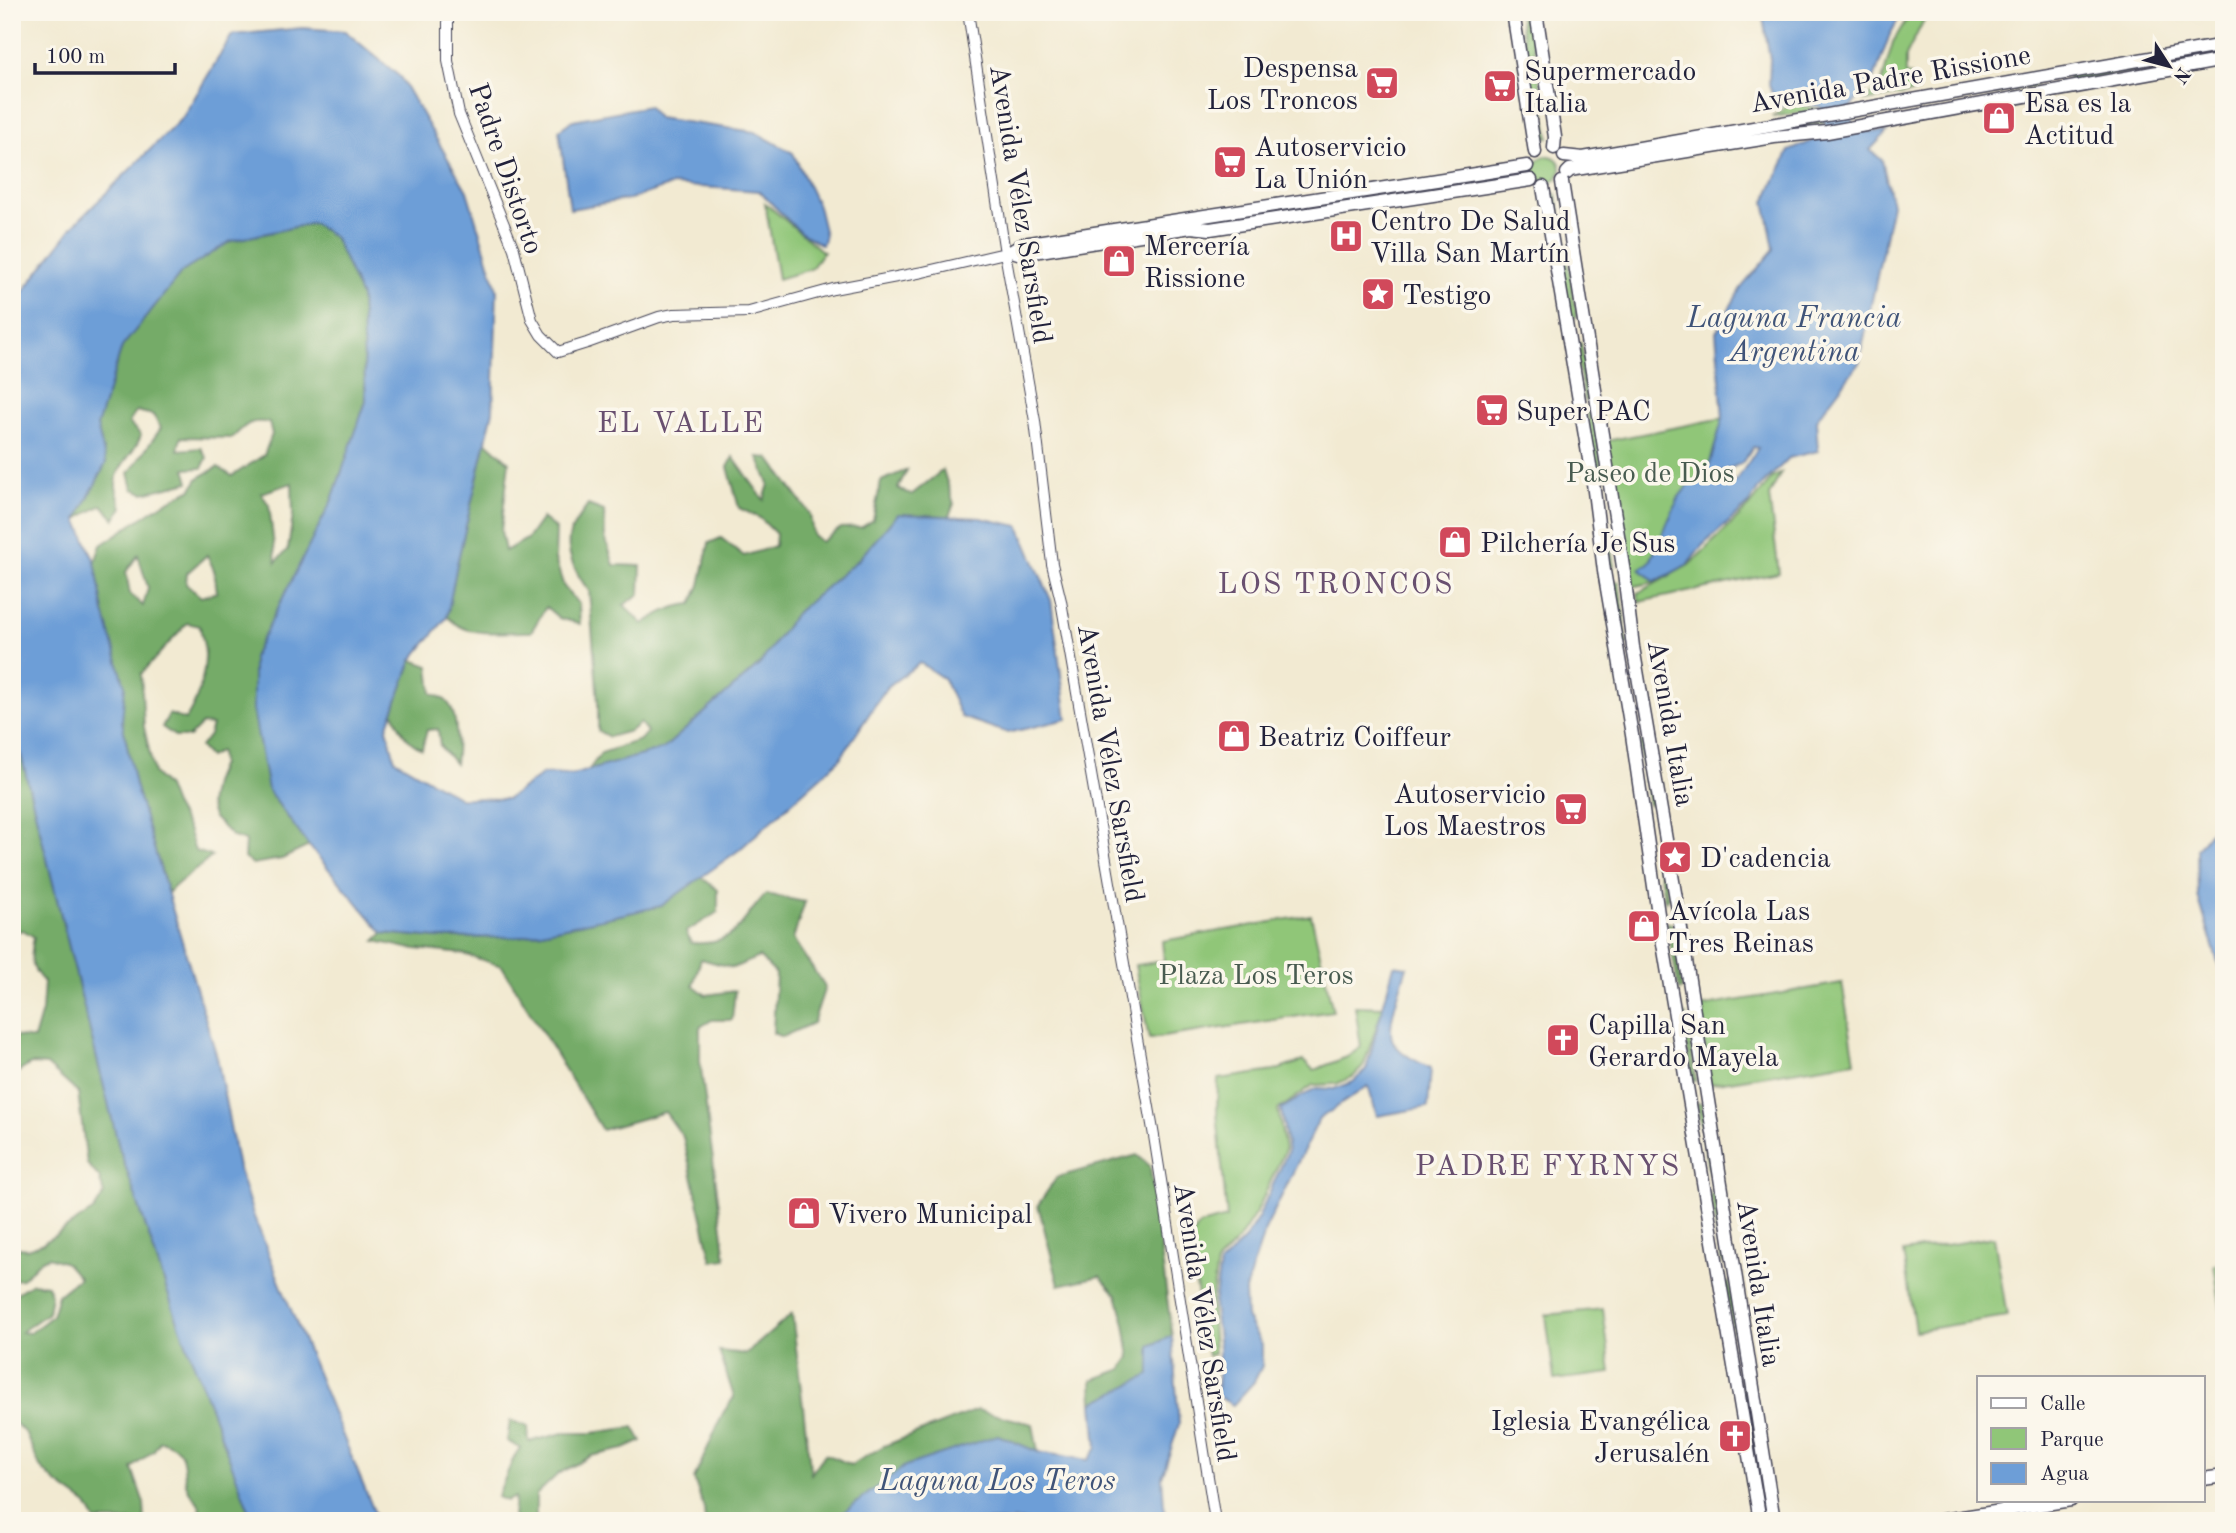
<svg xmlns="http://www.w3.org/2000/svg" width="2236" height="1533" viewBox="0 0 2236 1533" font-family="'Old Standard TT',serif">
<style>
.green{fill:#90c678;stroke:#59745a;stroke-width:2}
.forest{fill:#74ab68;stroke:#4b6652;stroke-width:2;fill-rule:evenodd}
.water{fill:#6d9ed7;stroke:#486089;stroke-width:2;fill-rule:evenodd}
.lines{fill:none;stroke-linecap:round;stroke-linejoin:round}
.minor-casing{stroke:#414052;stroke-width:12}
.major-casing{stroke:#414052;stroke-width:15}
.minor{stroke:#fff;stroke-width:10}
.major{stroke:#fff;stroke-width:12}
.labels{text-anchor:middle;stroke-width:7;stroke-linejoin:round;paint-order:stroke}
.poi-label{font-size:28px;fill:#22223b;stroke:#fbf7ec;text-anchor:start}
.street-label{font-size:28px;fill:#22223b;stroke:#fbf7ec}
.park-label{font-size:28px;fill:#485b50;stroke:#fbf7ec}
.water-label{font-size:30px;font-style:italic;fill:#405479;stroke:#fbf7ec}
.neighbourhood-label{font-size:30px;letter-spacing:2px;fill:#695070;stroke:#fbf7ec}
</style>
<rect width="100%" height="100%" fill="#fbf7ec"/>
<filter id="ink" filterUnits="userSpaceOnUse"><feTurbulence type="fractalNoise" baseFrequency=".0143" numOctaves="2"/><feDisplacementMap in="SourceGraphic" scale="14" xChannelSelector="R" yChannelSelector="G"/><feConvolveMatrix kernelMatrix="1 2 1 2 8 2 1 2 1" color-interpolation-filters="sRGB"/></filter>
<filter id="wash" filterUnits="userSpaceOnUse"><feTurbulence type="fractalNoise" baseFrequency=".00686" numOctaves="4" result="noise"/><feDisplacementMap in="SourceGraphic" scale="28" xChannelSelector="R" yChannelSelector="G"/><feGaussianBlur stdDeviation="1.57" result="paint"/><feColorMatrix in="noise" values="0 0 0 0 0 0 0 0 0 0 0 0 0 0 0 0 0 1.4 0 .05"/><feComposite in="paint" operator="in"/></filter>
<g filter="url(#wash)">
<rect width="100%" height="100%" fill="#f2ead2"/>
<!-- green -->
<path class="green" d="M1519 12H1528L1549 137 1539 138Z
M1911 12 1926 16 1906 56V74L1916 79 1918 92 1865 101 1882 81 1893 42Z
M2208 51 2209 59 2069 82 2068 74Z
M2035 83V86L1739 138V135Z
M1792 103 1820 110 1772 117Z
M1535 169a13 13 0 1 1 26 0a13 13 0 1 1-26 0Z
M1524 172V175L1386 196V193Z
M1364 194 1365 201 1228 221 1227 216Z
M1557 194 1577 317 1571 318 1548 196Z
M765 203 823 252 811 269 778 279Z
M1581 343 1591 400 1585 401 1574 344Z
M1593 412 1604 483 1597 484 1587 413Z
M1723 418 1710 463 1702 478 1690 483 1679 497 1650 562 1640 569 1655 582 1631 587 1606 441Z
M1781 473 1769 496 1779 573 1639 602 1638 593 1689 565 1750 506 1772 478Z
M1600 508H1605L1614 566 1609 567Z
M1619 582 1627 644H1621L1614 583Z
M1639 742 1644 743 1653 803 1649 805Z
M1654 843 1659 844 1668 899 1665 901Z
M1311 915 1333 1011 1149 1039 1135 965 1164 961 1162 941Z
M1667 923 1672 924 1682 989 1679 991Z
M1842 983 1855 1061 1710 1084 1699 1007Z
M1355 1006 1383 1007 1363 1067 1353 1077 1336 1084 1313 1085 1278 1110 1285 1150 1257 1211 1239 1239 1217 1262 1211 1305 1214 1354 1208 1356 1189 1243 1199 1225 1227 1218 1217 1113 1218 1079 1274 1071 1303 1061 1314 1070 1347 1057 1361 1047Z
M1681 1014 1686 1015 1696 1080 1693 1082Z
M1697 1103 1702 1104 1712 1171 1709 1173Z
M1710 1194 1715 1195 1726 1261 1722 1263Z
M1994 1237 2007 1316 1915 1331 1903 1252Z
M2224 1263V1329L2214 1265Z
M1729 1283 1741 1350 1737 1352 1725 1284Z
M1603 1309 1611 1373 1554 1380 1546 1315Z
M1740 1375 1745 1376 1756 1441 1752 1443Z"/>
<!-- forest -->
<path class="forest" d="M313 223 335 238 361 297 366 401 332 500 268 790 309 846 282 859 252 864 244 858 245 841 233 837 213 817 209 804 213 783 221 764 220 751 209 757 200 747 209 735 212 725 202 724 189 737H176L162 727 169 714 185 720C197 704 205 675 205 655 205 646 201 635 200 626L187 623 141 674 144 727 154 773 167 787 174 805 188 829 195 851 212 856C198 870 181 878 168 893L135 785 122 721 124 686 104 612 95 562 101 545 164 503 192 489 198 478 218 467 232 476 264 455 272 434 269 423C249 419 246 425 232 438L181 437 178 450 201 448 207 458 202 468 185 469 189 482 144 493 133 489 129 473 161 428 153 415 136 411 129 423 141 435C136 454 115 465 116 485 116 492 120 500 122 507L115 519 102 505 77 519 106 463 97 426 122 347 182 272 231 241ZM292 483 293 515 288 549 276 562 269 505 261 493ZM138 555 148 588 143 606 130 594 126 572ZM207 555 214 570 217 592 201 597 186 584 187 573Z
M486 441 509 462 501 531 505 551 527 539 542 518 556 529 555 559 564 587 579 604 580 624 559 618 546 607 531 632C512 631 477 636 461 627 456 625 452 620 447 617L457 564Z
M733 457 764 500 769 484 758 457 769 458 810 514 813 535 821 542 841 528 862 527 873 520 881 481 907 470 898 488 911 495 943 470 954 504 949 516 898 514 859 559 795 614 760 664 663 749 588 771 601 753 640 740 647 732 640 723 630 731 609 737 598 731V702L589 591C578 577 564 553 570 534 573 524 582 514 588 505L604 511 605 537 614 565 641 566 640 594 624 605 643 624C658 614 673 605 692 604L700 585 709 543 721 538 744 556 775 546 776 534 760 518 739 508 728 467Z
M412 660 429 666 432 693C437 696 444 698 447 702 459 714 457 749 455 764L440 746 438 729 427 730 422 749C405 741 400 729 393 712Z
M12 706 17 739 119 1147 173 1308 253 1521H190L200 1510C199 1500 194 1499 189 1491 178 1471 195 1450 160 1441L154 1450 132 1468 144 1503 145 1521H96L87 1505 55 1482 40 1467 26 1434 12 1420V1364L15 1358 12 1356V1296L32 1283 47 1285 51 1295 48 1313 21 1332 30 1333 52 1316 58 1295 79 1278 66 1263 48 1257 40 1261 22 1279 12 1280V1247L27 1249 43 1243 94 1210 104 1194 99 1177 87 1164 78 1093 47 1065 31 1064 12 1076V1036L34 1039 42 1011 44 982C29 967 30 957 34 937L23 930 12 933Z
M701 877 718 890V912L686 932 691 943C738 946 738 923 766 894L805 902 793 939 825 987 813 1023 782 1037 773 1033 776 974 759 957 733 968 701 959 693 985 706 995 735 991 732 1020H712L700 1027V1061L726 1259 712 1261 683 1137 665 1112 602 1130 502 966 463 954 407 948 375 941 383 933 438 938 519 937 661 906Z
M1137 1155 1150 1166 1172 1336 1150 1346 1151 1375 1093 1403 1092 1380 1122 1369 1130 1357 1125 1324 1117 1295 1100 1276 1059 1285 1038 1205 1057 1177Z
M792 1314 811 1474 825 1454 851 1465 884 1446 977 1410 1033 1424 1038 1452 998 1435 832 1521H705L704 1509 694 1479 723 1413 734 1397 719 1351 746 1354Z
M510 1421 528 1426 529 1442 563 1433H592L634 1427 642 1441 624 1449 591 1456 558 1474 536 1495V1518L517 1521 513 1516 515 1497 506 1501 497 1497 514 1457 520 1448 507 1441Z"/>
<!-- water -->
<path class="water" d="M1762 12H1902L1889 37 1874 79 1851 107 1854 131 1887 132 1870 150 1882 160 1892 204 1859 363 1816 420 1818 451 1789 458 1758 489 1748 505 1703 545 1687 565 1655 582 1640 569 1650 562 1679 497 1690 483 1702 478 1710 463 1723 418 1716 332 1741 288 1774 249 1765 201 1789 151 1826 135 1827 132 1821 107 1793 99 1777 108 1769 84 1770 59ZM1753 447 1758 448 1736 481 1727 484 1720 480V473L1742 463Z
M302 28 345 31 400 77 467 191 497 289 493 411 457 564 447 617 412 660 387 728 395 760 460 798 507 799 543 774 572 775 663 749 760 664 795 614 859 559 898 514 981 518 1019 526 1051 600 1067 719 1008 733 961 717 944 679 920 663 887 687 839 760 739 850 661 906 519 937 438 938 383 933 309 846 268 790 253 710V657L332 500 366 401 361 297 335 238 313 223 231 241 182 272 122 347 97 426 106 463 77 519 95 562 104 612 125 686 122 721 135 785 217 1057 238 1168 253 1214 283 1290 378 1521H253L173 1308 119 1147 17 739 12 706V342L17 300 74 225 183 117 232 35Z
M648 106 658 118 755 132 793 153 818 206 825 235 822 245 800 232 759 191 672 185 630 199 570 209 559 130 573 120Z
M2224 813V983L2198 896 2197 849Z
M1394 965 1407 967C1402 984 1384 1029 1394 1043 1402 1055 1418 1062 1431 1068L1428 1107 1377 1116 1368 1086 1319 1119 1265 1230 1245 1290 1246 1317 1262 1345V1366L1254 1382 1233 1405 1217 1396 1219 1348 1214 1305 1220 1264 1244 1240 1258 1218 1288 1151 1281 1109 1316 1088 1334 1089 1353 1082 1366 1070Z
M1172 1336 1179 1424 1162 1477 1165 1521H832L905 1466 998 1435 1038 1452 1088 1460 1097 1448 1093 1403 1150 1375V1346Z"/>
</g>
<g filter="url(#ink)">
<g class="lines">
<!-- minor casing -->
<g class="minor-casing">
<path id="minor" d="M448 12V61L459 114 514 249 532 320 541 335 558 352 587 343 659 317 674 314 749 312 833 289 923 272 1005 253
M968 12 1005 253 1035 421 1052 564 1061 601 1154 1136 1215 1521"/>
</g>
<!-- major casing -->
<g class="major-casing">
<path id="major" d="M1513 12 1535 152
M1536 12 1555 137 1554 148
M1564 156 1583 158 2224 45
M1567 173 1570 170 1774 137 1827 132 2224 60
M1562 182 1624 573 1633 647 1678 910 1774 1521
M1543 187 1593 483 1604 571 1632 735 1658 914 1760 1521
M1012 251 1021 254 1191 227 1210 229 1531 180
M1005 253 1012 251 1023 244 1527 166
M2203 1479 2224 1476
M1937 1521 2071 1500"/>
</g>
<!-- minor -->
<use href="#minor" class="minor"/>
<!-- major -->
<use href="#major" class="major"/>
</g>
</g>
<!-- icons -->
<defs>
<g id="supermarket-square" transform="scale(1.75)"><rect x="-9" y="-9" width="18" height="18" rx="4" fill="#d1495b" stroke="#fbf7ec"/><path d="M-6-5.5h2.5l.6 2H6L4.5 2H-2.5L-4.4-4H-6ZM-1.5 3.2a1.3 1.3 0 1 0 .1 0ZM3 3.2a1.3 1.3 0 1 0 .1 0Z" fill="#fff"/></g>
<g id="shop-square" transform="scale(1.75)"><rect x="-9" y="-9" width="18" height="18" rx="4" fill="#d1495b" stroke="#fbf7ec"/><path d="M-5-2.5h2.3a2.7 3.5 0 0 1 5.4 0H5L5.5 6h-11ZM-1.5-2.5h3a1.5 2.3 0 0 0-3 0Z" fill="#fff"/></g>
<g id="hospital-square" transform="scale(1.75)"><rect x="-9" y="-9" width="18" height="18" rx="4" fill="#d1495b" stroke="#fbf7ec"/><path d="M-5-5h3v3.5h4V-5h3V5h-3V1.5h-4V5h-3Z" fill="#fff"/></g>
<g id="sight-square" transform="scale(1.75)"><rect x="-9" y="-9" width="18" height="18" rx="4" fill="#d1495b" stroke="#fbf7ec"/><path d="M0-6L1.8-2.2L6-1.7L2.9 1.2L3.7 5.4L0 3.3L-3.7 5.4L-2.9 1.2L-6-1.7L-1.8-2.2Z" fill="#fff"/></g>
<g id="church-square" transform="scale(1.75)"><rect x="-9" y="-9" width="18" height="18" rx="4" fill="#d1495b" stroke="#fbf7ec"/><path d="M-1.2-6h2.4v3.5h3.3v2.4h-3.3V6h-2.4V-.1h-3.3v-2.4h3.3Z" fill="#fff"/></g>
</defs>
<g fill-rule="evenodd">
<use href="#supermarket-square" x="1382" y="83"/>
<use href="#supermarket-square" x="1500" y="86"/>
<use href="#shop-square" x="1999" y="118"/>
<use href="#supermarket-square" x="1230" y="162"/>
<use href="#hospital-square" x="1346" y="236"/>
<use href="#shop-square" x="1119" y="261"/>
<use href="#sight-square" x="1378" y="294"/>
<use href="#supermarket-square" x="1492" y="410"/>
<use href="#shop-square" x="1455" y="542"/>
<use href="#shop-square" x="1234" y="736"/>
<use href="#supermarket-square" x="1571" y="809"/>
<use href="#sight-square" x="1675" y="857"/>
<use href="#shop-square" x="1644" y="926"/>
<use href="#church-square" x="1563" y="1040"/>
<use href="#shop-square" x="804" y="1213"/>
<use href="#church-square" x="1735" y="1436"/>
</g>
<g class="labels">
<!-- poi labels -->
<g class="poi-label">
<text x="1358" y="77" text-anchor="end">Despensa<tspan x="1358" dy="32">Los Troncos</tspan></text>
<text x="1524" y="80">Supermercado<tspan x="1524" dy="32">Italia</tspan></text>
<text x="2024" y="112">Esa es la<tspan x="2024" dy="32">Actitud</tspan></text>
<text x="1254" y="156">Autoservicio<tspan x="1254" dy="32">La Unión</tspan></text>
<text x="1370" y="230">Centro De Salud<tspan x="1370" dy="32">Villa San Martín</tspan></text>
<text x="1144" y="255">Mercería<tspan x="1144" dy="32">Rissione</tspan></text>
<text x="1402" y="304">Testigo</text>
<text x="1516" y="420">Super PAC</text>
<text x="1480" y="552">Pilchería Je Sus</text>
<text x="1258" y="746">Beatriz Coiffeur</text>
<text x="1546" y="803" text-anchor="end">Autoservicio<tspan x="1546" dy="32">Los Maestros</tspan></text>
<text x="1700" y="867">D'cadencia</text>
<text x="1668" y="920">Avícola Las<tspan x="1668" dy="32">Tres Reinas</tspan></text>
<text x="1588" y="1034">Capilla San<tspan x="1588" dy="32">Gerardo Mayela</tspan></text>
<text x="828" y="1223">Vivero Municipal</text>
<text x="1710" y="1430" text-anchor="end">Iglesia Evangélica<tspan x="1710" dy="32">Jerusalén</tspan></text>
</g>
<!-- street labels -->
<g class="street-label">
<text transform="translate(1890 78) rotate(-10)" y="10">Avenida Padre Rissione</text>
<text transform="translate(507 168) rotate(71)" y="10">Padre Distorto</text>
<text transform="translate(1022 204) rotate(81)" y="10">Avenida Vélez Sarsfield</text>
<text transform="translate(1672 723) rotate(80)" y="10">Avenida Italia</text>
<text transform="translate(1112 763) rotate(80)" y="10">Avenida Vélez Sarsfield</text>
<text transform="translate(1760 1283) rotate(81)" y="10">Avenida Italia</text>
<text transform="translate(1206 1322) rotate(81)" y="10">Avenida Vélez Sarsfield</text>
</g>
<!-- park labels -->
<g class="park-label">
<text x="1650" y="482">Paseo de Dios</text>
<text x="1256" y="984">Plaza Los Teros</text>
</g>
<!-- water labels -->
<g class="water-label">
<text x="1794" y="327">Laguna Francia<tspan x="1794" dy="34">Argentina</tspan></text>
<text x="997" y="1490">Laguna Los Teros</text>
</g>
<!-- neighbourhood labels -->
<g class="neighbourhood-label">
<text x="681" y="432">EL VALLE</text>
<text x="1336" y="593">LOS TRONCOS</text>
<text x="1548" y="1175">PADRE FYRNYS</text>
</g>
</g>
<!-- margin -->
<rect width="2236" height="1533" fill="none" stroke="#fbf7ec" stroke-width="42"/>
<!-- legend -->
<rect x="1977" y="1376" width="228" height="126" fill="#fbf7ec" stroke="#a4a2a5" stroke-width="2"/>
<rect x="1991" y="1398" width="35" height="10" fill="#ffffff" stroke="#a4a2a5" stroke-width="2"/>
<text x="2040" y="1410" font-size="21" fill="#22223b">Calle</text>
<rect x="1991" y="1428" width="35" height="21" fill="#90c678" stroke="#a4a2a5" stroke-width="2"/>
<text x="2040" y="1446" font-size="21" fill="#22223b">Parque</text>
<rect x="1991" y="1463" width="35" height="21" fill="#6d9ed7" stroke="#a4a2a5" stroke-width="2"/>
<text x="2040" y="1480" font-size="21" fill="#22223b">Agua</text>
<!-- north arrow -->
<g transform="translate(2169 66) rotate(126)" stroke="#fbf7ec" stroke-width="5" paint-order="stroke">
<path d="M0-5L12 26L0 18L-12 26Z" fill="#22223b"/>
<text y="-10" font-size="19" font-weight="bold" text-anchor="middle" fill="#22223b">N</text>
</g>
<!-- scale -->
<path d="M35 63v10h140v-10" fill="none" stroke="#22223b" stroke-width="3.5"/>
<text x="46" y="63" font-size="21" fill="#22223b" stroke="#fbf7ec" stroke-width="5" paint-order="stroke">100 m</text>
</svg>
